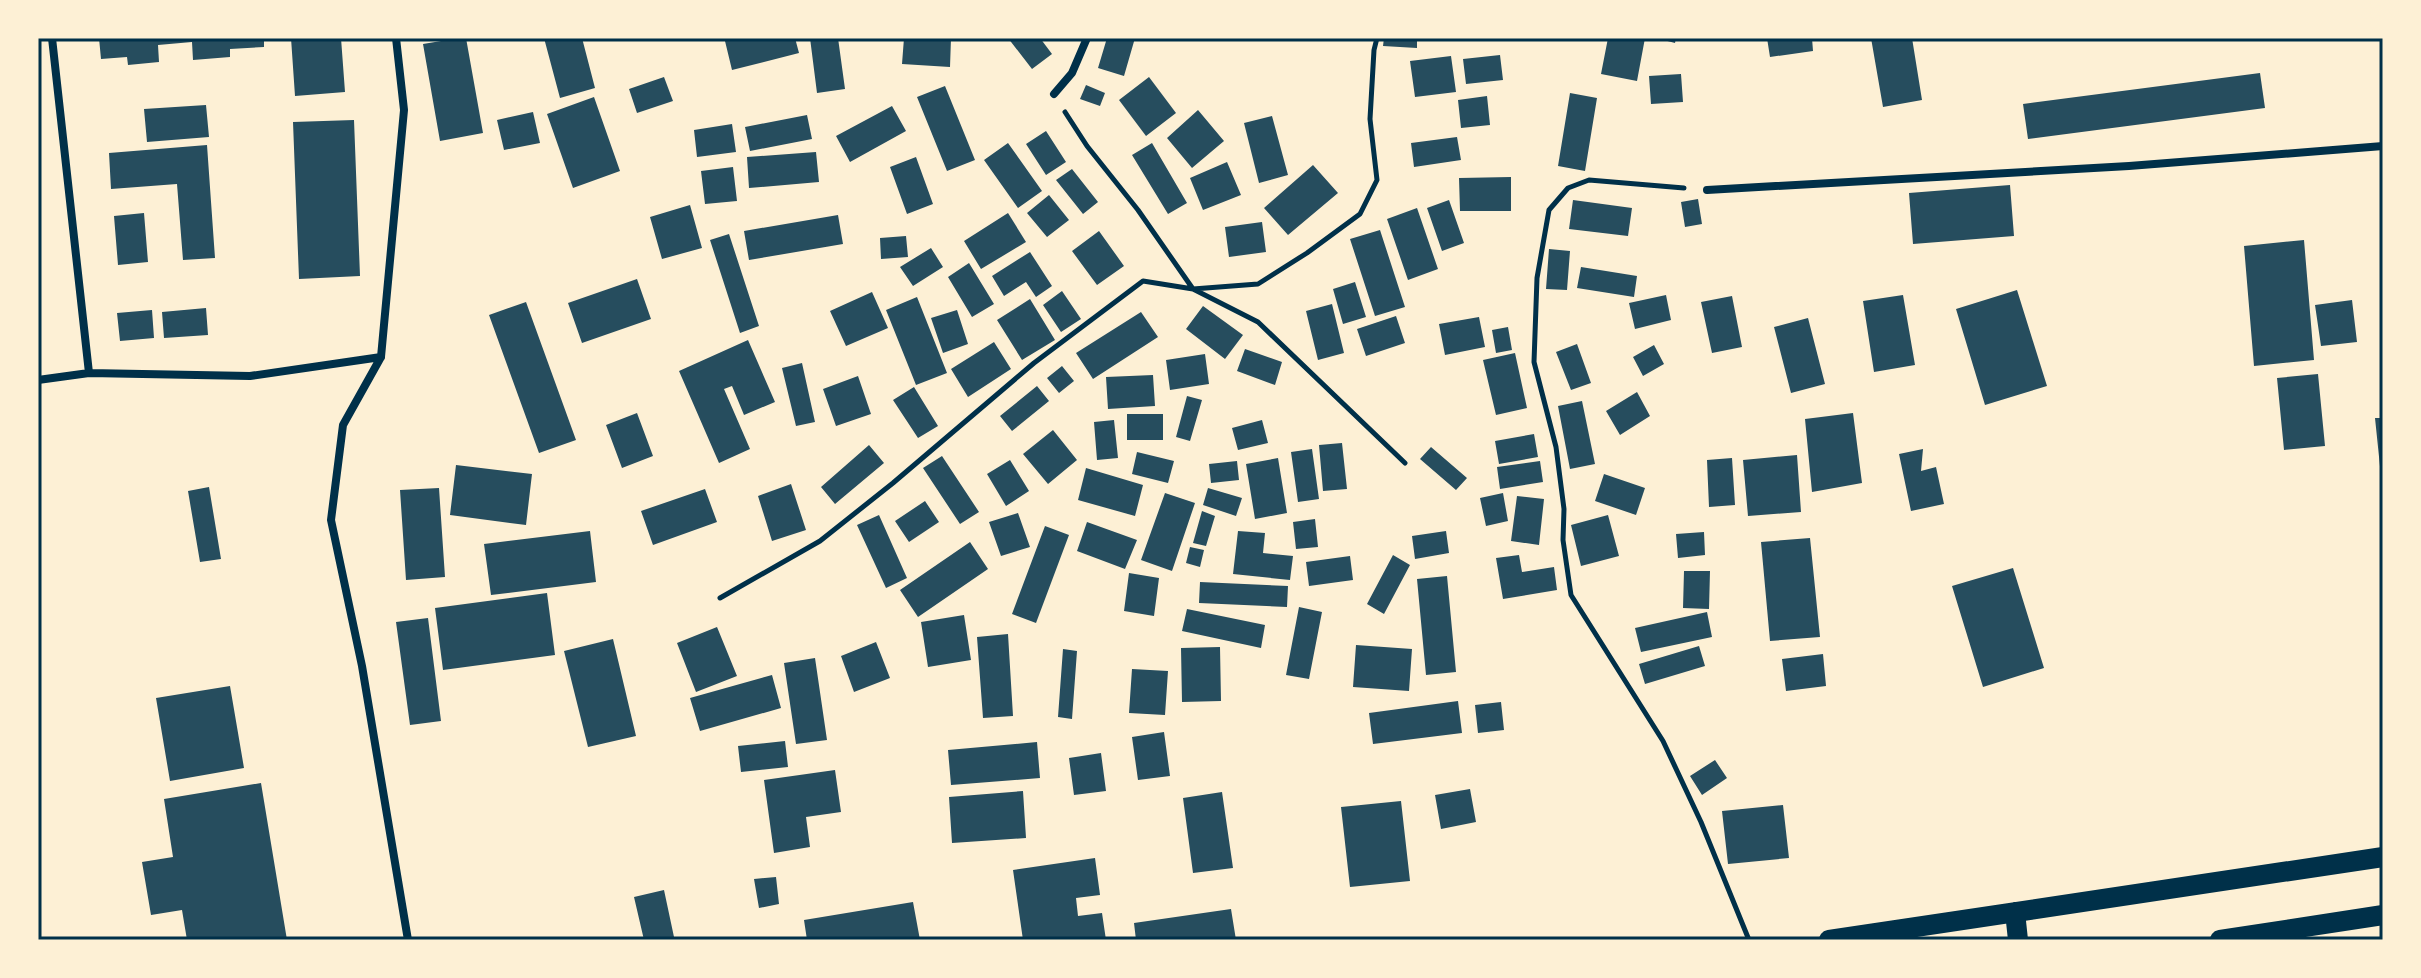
<svg xmlns="http://www.w3.org/2000/svg" width="2421" height="978" viewBox="0 0 2421 978" font-family="Jost,sans-serif">
<style>
.building{fill:#264d5e}
.lines{fill:none;stroke-linecap:round;stroke-linejoin:round}
.path{stroke:#003049;stroke-width:5}
.minor{stroke:#003049;stroke-width:8}
.primary{stroke:#003049;stroke-width:20}
.neatline{fill:none;stroke:#003049;stroke-width:3}
</style>
<rect width="100%" height="100%" fill="#fdf0d5"/>
<!-- building -->
<path class="building" d="M99 38H264V47L230 49V57L193 60 192 42 158 45 159 62 128 65 127 57 101 59Z
M291 38H341L345 92 295 96Z
M459 38H466L483 133 440 141 423 44Z
M544 38H582L595 88 560 98Z
M736 38H795L799 53 732 70 725 41Z
M810 38H838L845 89 817 93Z
M904 38H951L950 67 902 64Z
M1008 38H1040L1052 54 1032 69Z
M1107 38H1135L1124 76 1098 68Z
M1384 38H1417V48L1383 46Z
M1608 38H1645L1637 81 1601 74Z
M1656 38H1676L1675 43Z
M1767 38H1812L1813 51 1770 57Z
M1871 38H1912L1922 100 1883 107Z
M1500 55 1503 80 1466 84 1463 59Z
M1451 56 1456 92 1415 97 1410 61Z
M2260 73 2265 108 2028 139 2023 104Z
M1681 74 1683 102 1651 104 1649 76Z
M664 77 673 101 637 113 629 89Z
M1149 77 1176 113 1146 136 1119 100Z
M1086 85 1105 93 1100 106 1080 99Z
M945 86 975 160 947 171 917 97Z
M1570 93 1597 98 1585 171 1558 166Z
M1487 96 1490 125 1461 128 1458 100Z
M594 97 620 171 573 188 547 114Z
M206 105 209 137 147 142 144 109Z
M892 106 906 131 850 162 836 136Z
M1198 110 1224 141 1192 168 1167 138Z
M533 112 540 143 504 150 497 120Z
M807 115 812 139 750 151 745 127Z
M1272 116 1288 175 1259 183 1244 123Z
M354 120 360 276 299 279 293 122Z
M732 124 736 152 697 157 694 130Z
M1046 131 1066 162 1046 175 1026 144Z
M1457 137 1461 160 1414 167 1411 143Z
M1008 143 1042 191 1018 208 984 160Z
M1152 143 1187 203 1168 214 1132 155Z
M207 145 215 258 183 260 177 184 111 189 109 153Z
M816 152 819 182 749 188 747 157Z
M916 157 933 204 907 214 890 167Z
M1227 162 1241 195 1203 210 1190 178Z
M1313 165 1338 193 1288 235 1264 208Z
M733 167 737 201 705 204 701 171Z
M1072 169 1098 202 1083 214 1056 180Z
M1511 177V211H1460L1459 178Z
M2010 185 2014 236 1913 244 1909 193Z
M1049 195 1069 220 1047 237 1027 213Z
M1698 199 1702 224 1685 227 1681 202Z
M1449 200 1464 243 1442 251 1427 208Z
M1573 200 1632 208 1628 236 1569 229Z
M690 205 702 248 662 259 650 217Z
M1417 208 1438 269 1408 280 1387 219Z
M144 213 148 262 118 265 114 216Z
M1008 213 1026 242 981 269 964 241Z
M838 215 843 244 749 260 744 231Z
M1262 222 1266 252 1229 257 1225 227Z
M1380 230 1405 307 1375 316 1350 239Z
M1099 231 1124 266 1097 285 1072 251Z
M729 234 759 326 740 333 710 240Z
M906 236 908 257 881 259 880 238Z
M2304 240 2314 360 2254 366 2244 246Z
M931 248 943 267 913 286 900 267Z
M1549 249 1570 251 1567 290 1546 289Z
M1030 252 1052 286 1036 297 1026 282 1004 296 992 276Z
M969 263 994 304 972 317 948 277Z
M1581 267 1637 276 1634 297 1577 288Z
M637 279 651 319 582 343 568 303Z
M1355 282 1366 317 1343 324 1333 289Z
M2017 290 2047 386 1985 405 1956 309Z
M1062 291 1081 319 1061 332 1043 305Z
M872 292 888 328 846 346 830 311Z
M1666 295 1671 320 1635 329 1629 303Z
M1903 295 1915 365 1874 372 1863 301Z
M1732 296 1742 347 1712 353 1701 302Z
M917 297 947 373 916 385 886 310Z
M1030 299 1055 340 1022 360 997 320Z
M2352 300 2357 342 2321 346 2315 305Z
M526 302 576 440 539 453 489 315Z
M1332 304 1344 353 1318 360 1306 311Z
M1203 306 1243 335 1225 359 1186 329Z
M206 308 208 335 164 338 162 312Z
M152 310 154 338 120 341 117 313Z
M957 310 968 344 943 353 931 318Z
M1141 312 1158 337 1093 379 1076 353Z
M1396 316 1405 343 1366 356 1357 329Z
M1479 317 1485 347 1445 355 1439 324Z
M1808 318 1825 384 1791 393 1774 327Z
M1508 327 1512 350 1496 353 1492 330Z
M748 340 775 402 744 415 732 386 724 389 750 449 719 463 679 371Z
M994 342 1011 369 968 397 951 369Z
M1577 344 1591 383 1571 390 1556 352Z
M1654 345 1664 364 1643 376 1633 357Z
M1245 349 1282 362 1275 385 1237 371Z
M1515 353 1527 408 1496 415 1483 360Z
M1205 354 1209 384 1170 390 1166 360Z
M802 363 815 422 796 426 782 368Z
M1062 366 1074 381 1059 393 1047 378Z
M2318 374 2325 446 2284 450 2277 378Z
M1153 375 1155 406 1108 409 1106 377Z
M858 376 871 414 836 426 823 389Z
M1037 386 1049 401 1012 431 1000 416Z
M914 387 938 426 918 438 893 400Z
M1637 392 1650 416 1620 435 1606 411Z
M1187 396 1202 400 1190 441 1176 437Z
M1582 401 1595 464 1570 469 1558 406Z
M637 413 653 456 622 468 606 425Z
M1853 413 1862 483 1812 492 1805 419Z
M1127 414H1163V440H1127Z
M2375 418H2383V476H2381Z
M1114 420 1118 458 1097 460 1094 422Z
M1262 420 1268 443 1238 450 1232 428Z
M1053 430 1077 460 1048 484 1023 454Z
M1534 434 1538 457 1499 464 1495 441Z
M1342 443 1347 489 1323 491 1319 445Z
M869 445 884 463 835 504 821 487Z
M1431 447 1467 478 1456 490 1420 459Z
M1312 449 1319 499 1298 502 1291 452Z
M1923 449 1921 471 1936 467 1944 504 1911 511 1899 454Z
M1137 452 1174 461 1168 483 1132 474Z
M1797 455 1801 512 1748 516 1743 460Z
M942 456 979 512 960 524 923 468Z
M1278 458 1287 513 1255 519 1246 464Z
M1732 458 1735 505 1709 507 1707 460Z
M1010 460 1029 491 1006 506 987 474Z
M1237 461 1239 480 1211 483 1209 464Z
M1540 461 1543 482 1500 489 1497 467Z
M456 465 532 474 526 525 450 515Z
M1086 468 1143 485 1135 516 1078 500Z
M1604 474 1645 488 1636 515 1595 501Z
M791 484 806 530 772 541 758 496Z
M209 487 221 559 200 562 188 491Z
M439 488 445 577 406 580 400 490Z
M1208 488 1242 498 1236 516 1203 505Z
M705 489 717 522 653 545 641 511Z
M1165 493 1195 503 1172 571 1141 560Z
M1503 493 1508 521 1486 526 1480 498Z
M1517 496 1544 499 1539 545 1511 541Z
M925 501 939 522 909 542 895 521Z
M1202 511 1215 516 1206 546 1193 543Z
M1018 513 1030 547 1001 556 989 522Z
M879 515 907 578 886 588 857 525Z
M1608 515 1619 556 1581 566 1571 525Z
M1315 519 1318 547 1296 549 1293 522Z
M1087 522 1137 540 1125 569 1077 551Z
M1045 526 1069 535 1036 623 1012 614Z
M590 531 596 582 491 595 484 544Z
M1238 531 1265 533 1263 553 1293 556 1290 580 1233 574Z
M1446 531 1449 553 1415 559 1412 536Z
M1704 532 1705 555 1678 558 1676 534Z
M1810 538 1820 637 1770 641 1761 542Z
M970 542 988 569 918 617 900 590Z
M1190 547 1204 550 1200 567 1186 563Z
M1393 555 1410 565 1384 614 1367 604Z
M1519 555 1522 572 1554 567 1557 590 1503 599 1496 558Z
M1350 556 1353 580 1309 586 1306 562Z
M2013 568 2044 668 1983 687 1952 586Z
M1684 571H1710L1709 609 1683 608Z
M1129 573 1159 578 1154 616 1124 611Z
M1447 576 1456 672 1426 675 1417 579Z
M1200 582 1288 586 1287 607 1199 603Z
M547 593 555 655 443 670 435 608Z
M1299 607 1322 612 1309 679 1286 675Z
M1187 609 1265 625 1261 648 1182 631Z
M1707 612 1712 637 1641 652 1635 628Z
M964 615 971 660 928 667 921 622Z
M428 618 441 721 410 725 396 622Z
M717 627 737 676 696 692 677 643Z
M1008 634 1013 716 983 718 977 637Z
M613 639 636 736 588 747 564 651Z
M876 642 890 678 854 692 841 656Z
M1356 645 1412 649 1409 691 1353 687Z
M1699 646 1705 666 1645 684 1639 664Z
M1220 647 1221 701 1182 702 1181 648Z
M1063 649 1077 651 1072 719 1058 717Z
M1823 654 1826 686 1786 691 1782 659Z
M815 658 827 740 796 744 784 663Z
M1132 669 1168 671 1165 715 1129 713Z
M772 675 781 708 700 731 690 698Z
M230 686 244 768 170 781 156 698Z
M1458 701 1462 733 1373 744 1369 713Z
M1501 702 1504 730 1478 733 1475 705Z
M1164 732 1170 776 1138 780 1132 737Z
M785 741 788 767 741 772 738 746Z
M1037 742 1040 778 951 785 948 750Z
M1101 753 1106 791 1074 795 1069 758Z
M1715 760 1727 778 1702 795 1690 776Z
M835 770 841 812 806 817 810 847 774 853 764 780Z
M261 783 287 940H187L182 910 151 915 142 862 173 857 164 799Z
M1470 789 1476 822 1441 829 1435 795Z
M1023 791 1026 838 952 843 949 797Z
M1222 792 1233 868 1193 873 1183 798Z
M1401 801 1410 881 1350 887 1341 807Z
M1783 805 1789 858 1728 864 1722 811Z
M1095 858 1100 895 1076 898 1078 916 1102 913 1106 940H1023L1013 870Z
M776 877 779 904 759 908 754 879Z
M664 890 674 937 644 940 634 897Z
M913 902 920 940H807L804 920Z
M1231 909 1236 940H1136L1134 923Z"/>
<g class="lines">
<!-- path -->
<path class="path" d="M1065 112 1087 146 1138 210 1193 289 1258 322 1405 463
M1684 188 1589 180 1568 188 1549 210 1537 278 1534 362 1556 447 1564 509 1563 540 1571 595 1663 741 1701 822 1749 940
M720 598 820 541 893 483 1034 363 1143 281 1193 289 1258 284 1307 253 1360 214 1377 180 1370 119 1374 50 1377 38"/>
<!-- minor -->
<path class="minor" d="M52 38 89 373
M396 38 404 110 381 357 343 425 331 520 362 666 408 940
M1054 94 1072 73 1087 38
M1707 190 2129 166 2383 146
M38 380 89 373 250 376 381 357"/>
<!-- primary -->
<path class="primary" d="M2015 912 2018 940
M1829 940 2383 857
M2220 940 2383 915"/>
</g>
<!-- border -->
<rect width="2421" height="978" fill="none" stroke="#fdf0d5" stroke-width="80"/>
<rect x="40" y="40" width="2341" height="898" class="neatline"/>
</svg>
